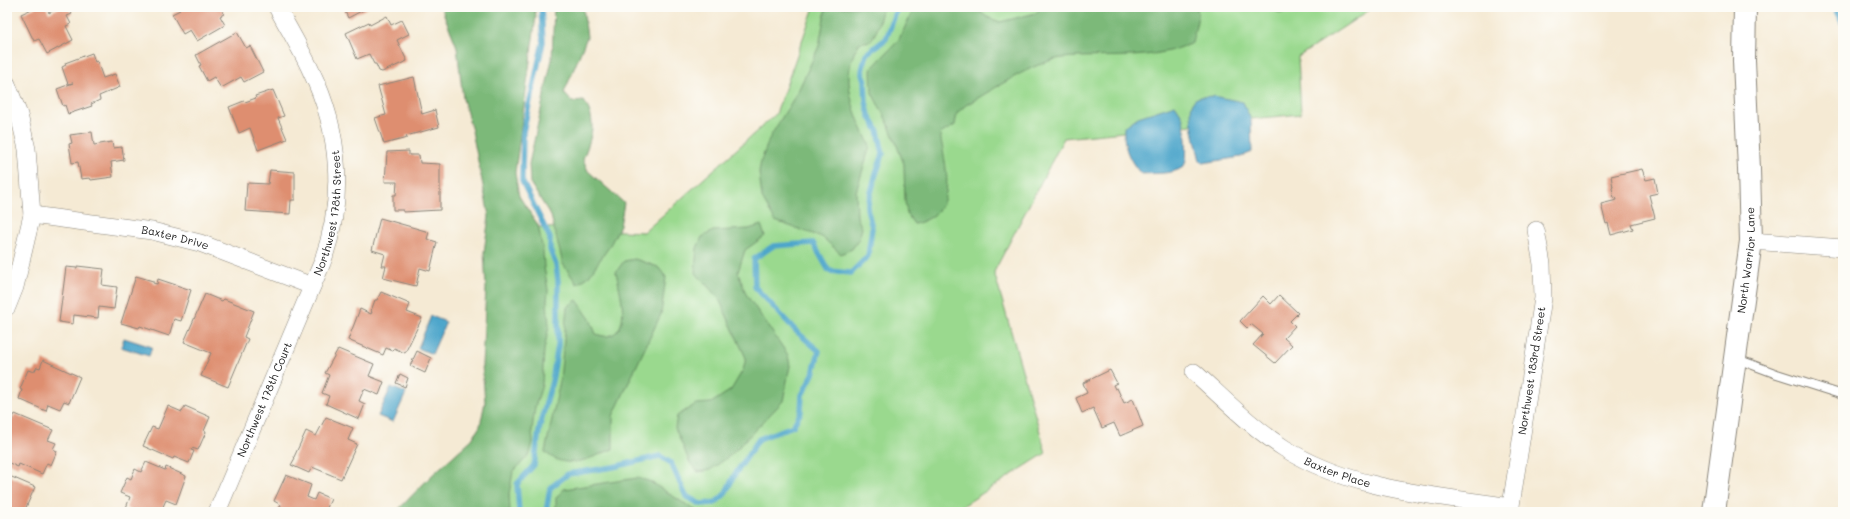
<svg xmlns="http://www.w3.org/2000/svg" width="1850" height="519" viewBox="0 0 1850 519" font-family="Mali,sans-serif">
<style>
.green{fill:#9ad98e;stroke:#5b7a55}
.forest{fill:#7bb979;stroke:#4c6a4a}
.water{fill:#4ea6cb;stroke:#356174}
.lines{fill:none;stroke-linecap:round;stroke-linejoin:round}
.stream{stroke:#4ea6cb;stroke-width:5.5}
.building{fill:#de8e70}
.lane-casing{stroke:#888378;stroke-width:10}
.street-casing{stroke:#888378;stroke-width:18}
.secondary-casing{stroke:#888378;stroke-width:24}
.lane{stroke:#fff;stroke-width:8}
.street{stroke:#fff;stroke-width:17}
.secondary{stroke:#fff;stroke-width:22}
.labels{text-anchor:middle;stroke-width:3.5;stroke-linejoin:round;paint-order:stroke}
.street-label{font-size:11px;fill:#1c1c1c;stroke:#fdfcf7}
</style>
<rect width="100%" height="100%" fill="#fdfcf7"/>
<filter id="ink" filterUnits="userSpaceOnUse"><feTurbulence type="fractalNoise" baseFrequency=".025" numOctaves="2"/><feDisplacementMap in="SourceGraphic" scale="8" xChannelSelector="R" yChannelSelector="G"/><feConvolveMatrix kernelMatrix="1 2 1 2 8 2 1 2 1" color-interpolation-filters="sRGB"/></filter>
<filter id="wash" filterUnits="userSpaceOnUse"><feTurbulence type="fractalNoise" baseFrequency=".012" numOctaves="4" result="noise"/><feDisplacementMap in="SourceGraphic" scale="16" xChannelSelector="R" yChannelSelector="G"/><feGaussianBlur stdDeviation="0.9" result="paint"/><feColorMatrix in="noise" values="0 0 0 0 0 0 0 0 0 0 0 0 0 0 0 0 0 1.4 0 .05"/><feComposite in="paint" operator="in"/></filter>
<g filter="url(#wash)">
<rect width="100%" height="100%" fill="#f5ead4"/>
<!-- green -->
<path class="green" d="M814 7H1374L1298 57 1301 114 1064 138 994 272 1046 453 953 512H447L490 411 534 227 644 232 776 114Z"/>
<!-- forest -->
<path class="forest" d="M441 7H534L536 16 515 173 519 196 538 225 543 251 544 267 548 290 547 301 549 326 544 350 542 385 535 407 532 430 533 442 530 454 513 472 509 494 510 512H396L431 476 472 439 480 426 485 402 482 365 486 288 484 252 489 216 472 131 463 99 457 47Z
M554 7H583L587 37 564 93 572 102 584 101C598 122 591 138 583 159L588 171 624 203 620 226 609 247 588 277 577 284 563 264 551 216 530 183 529 164 552 59Z
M826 7H883L877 30 871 41 859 43C838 79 854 112 870 146L856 192 857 217 862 228 859 239 852 249 841 254 822 237 775 221 762 198 759 172 761 161 770 137 797 93 819 46Z
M915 7H973L987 17 1000 22 1036 13 1042 7H1197L1198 16 1192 43C1150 62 1106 54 1062 58 1033 62 993 90 966 105L957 113 955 125 940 134C946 168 960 214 914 224L907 214 905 201 904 164 888 123 872 93 871 69 898 41Z
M1265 7H1305L1281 13Z
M761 225 765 236 745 250 738 272 746 294 788 355 790 366 783 401 731 455 710 470 698 472 690 463 675 428 677 416 696 404 711 403 731 390 743 370 746 358 719 299 695 272 697 248 702 237 713 231 749 229Z
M635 259 658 267 666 277 661 314 613 416V449C590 458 567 472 545 452L560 381 567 307 577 300 590 319 596 334C599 335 605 337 608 336 633 331 619 289 616 272L624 261Z
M637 478 649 481 698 512H556V498L564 489Z"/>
<!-- water -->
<path class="water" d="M1213 96 1243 102 1251 120 1252 152 1241 157 1203 163 1200 161C1198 149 1183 104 1197 98 1202 96 1209 97 1213 96Z
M1175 105C1177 108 1180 112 1182 116 1185 124 1190 161 1183 167 1173 175 1153 173 1141 174 1128 159 1123 146 1124 127L1138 117Z
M431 316 446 322 432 354 418 348Z
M124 338 152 347 149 356 121 347Z
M391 387 406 393 393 422 378 416Z"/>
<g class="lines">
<!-- stream -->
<path class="stream" d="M1834 7 1843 24
M519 512 517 484 534 465 540 425 552 381 558 345V281L556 265 550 250V238L522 181 523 132 543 42 541 7
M546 512 550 488 568 474 613 467 660 456 671 463 686 496 700 504 715 503 725 494 734 476 759 439 793 426 801 412 802 395 813 374 819 351 796 331 755 287 754 259 773 246 813 243 829 271 851 273 868 256 872 228 867 208 875 177 883 154 878 131 869 115 866 102 865 80 862 71 866 54 886 39 898 7"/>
</g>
<g id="blocks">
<!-- building -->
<path class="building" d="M36 7H46L49 13 60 7H68L72 14 67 16 71 24 66 26 73 40 47 54 39 39 34 41 21 14Z
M178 7H221L224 14 220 16 225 25 197 41 190 30 183 34 172 14 180 10Z
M343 7H369L348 18Z
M387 16 391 25 402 20 409 34 397 40 407 61 382 72 379 71 376 64H374L369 54 357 59 346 33 369 22 370 25Z
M237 32 246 48 250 46 263 72 244 82 241 77 221 88 214 77 207 81 199 66 201 65 196 55Z
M92 53 95 62 97 61 103 78 115 74 120 87 99 96 100 100 91 104 92 106 68 114 65 105 63 106 57 89 73 83 68 84 62 67 66 65 65 63Z
M414 77 422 114 435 110 439 127 406 136 407 138 384 144 375 118 386 115 378 86Z
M273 90 284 116 278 118 287 139 258 150 250 128 239 133 229 107 244 101 245 102 256 98 255 96Z
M92 132 94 145 112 142 113 148 122 147 124 160 111 162 113 177 91 180 90 178 81 179 78 162 72 163 69 144 72 143 70 135Z
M409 151V155H419L420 163 440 164V210L403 212V210H393V195H396L397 182H385L387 152Z
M1642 169 1646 180 1655 178 1658 193 1649 195 1655 218 1631 224 1633 229 1611 235 1608 223 1606 224 1601 204 1617 200 1616 197 1614 198 1612 188 1613 187 1611 176Z
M270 170 295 172V200H291L290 214 245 211 247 183 268 184Z
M380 218 429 232 427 239 437 242 430 271 420 268 416 286 383 278 386 266H382L385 254 372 250Z
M77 266 104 269 102 285 117 287 114 309 99 307 98 318 74 315 73 324 59 322 66 267 77 268Z
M136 276 153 281V283L157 284 158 279 191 290 181 321 174 319 169 336 140 326 139 328 121 323Z
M381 292 410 304 407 312 422 318 405 353 394 348 393 351 386 348 383 355 348 340 360 309 371 314 372 312 371 311 375 300H377Z
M205 294 222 301 224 299 254 311 244 337 248 339 228 387 201 376 211 353 184 342Z
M1279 295 1298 313 1290 321 1295 326 1284 338 1292 345 1275 363 1253 345 1263 334 1251 324 1247 328 1240 321 1263 296 1271 304Z
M338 349 374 364 369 376 384 382 379 395 364 389 359 401 365 404 359 419 326 404 329 396 322 393 329 375 325 373Z
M417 351 431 358 425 373 410 366Z
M43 360 80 377 69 403 64 401 60 409 48 404 46 411 19 399 22 390 20 389 28 370 34 372 37 367 40 368Z
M1110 370 1117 383 1113 385 1115 389 1117 388 1124 403 1133 399 1143 426 1120 436 1114 423 1102 428 1093 408 1082 413 1076 398 1087 393 1083 383Z
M400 374 408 378 405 387 396 383Z
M168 406 182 412 185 406 210 417 204 431 206 432 198 450 192 448 191 450 194 451 189 463 174 457 173 459 143 446 152 427 158 429Z
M15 414 53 430 48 440 56 443 53 449 57 451 51 465 47 463 42 474 19 464 18 467 7 462V429Z
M326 417 353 428 348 440 357 444 341 479 312 467 309 473 291 465 295 458 294 457 306 431 316 436Z
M146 462 165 470 166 467 186 476 176 504 166 500 161 511 159 510 158 512H134L126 508 130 497 120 493 127 477 131 479 135 469 141 472Z
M7 475 35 487 24 512H7Z
M286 475 311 485 307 497 314 500 317 493 331 499 325 512H277L281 505 274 501Z"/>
</g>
</g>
<g filter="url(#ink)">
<use href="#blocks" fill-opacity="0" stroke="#888378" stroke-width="1"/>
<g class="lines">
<!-- lane casing -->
<g class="lane-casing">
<path id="lane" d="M1737 359 1777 374 1843 395"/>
</g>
<!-- street casing -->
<g class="street-casing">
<g id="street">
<path d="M7 84 19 115 27 149 32 215 15 287 7 307"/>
<path id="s1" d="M32 215 152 231 200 243 312 286"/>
<path d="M1751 241 1843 248"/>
<path id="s2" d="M1194 372C1223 398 1251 427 1284 448 1352 491 1434 495 1511 507"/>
<path id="s3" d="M217 512 322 263C345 200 341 132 311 71 301 49 288 28 277 7"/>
<path id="s4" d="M1510 512 1543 298 1542 264 1536 230"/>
</g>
</g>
<!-- secondary casing -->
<g class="secondary-casing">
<g id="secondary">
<path id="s5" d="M1714 512 1751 241 1749 169 1744 61 1745 7"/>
</g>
</g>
<!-- lane -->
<use href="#lane" class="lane"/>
<!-- street -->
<use href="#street" class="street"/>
<!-- secondary -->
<use href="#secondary" class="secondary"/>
</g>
</g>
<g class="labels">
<!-- street labels -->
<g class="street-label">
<text dy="4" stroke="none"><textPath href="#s3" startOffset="321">Northwest 178th Street</textPath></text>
<text dy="4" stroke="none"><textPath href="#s1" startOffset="145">Baxter Drive</textPath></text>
<text dy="4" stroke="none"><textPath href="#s5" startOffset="254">North Warrior Lane</textPath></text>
<text dy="4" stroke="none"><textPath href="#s4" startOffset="143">Northwest 183rd Street</textPath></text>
<text dy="4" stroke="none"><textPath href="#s3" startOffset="122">Northwest 178th Court</textPath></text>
<text dy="4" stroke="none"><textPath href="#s2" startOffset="177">Baxter Place</textPath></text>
</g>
</g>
<!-- margin -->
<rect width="1850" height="519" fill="none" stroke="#fdfcf7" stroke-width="24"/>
</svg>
